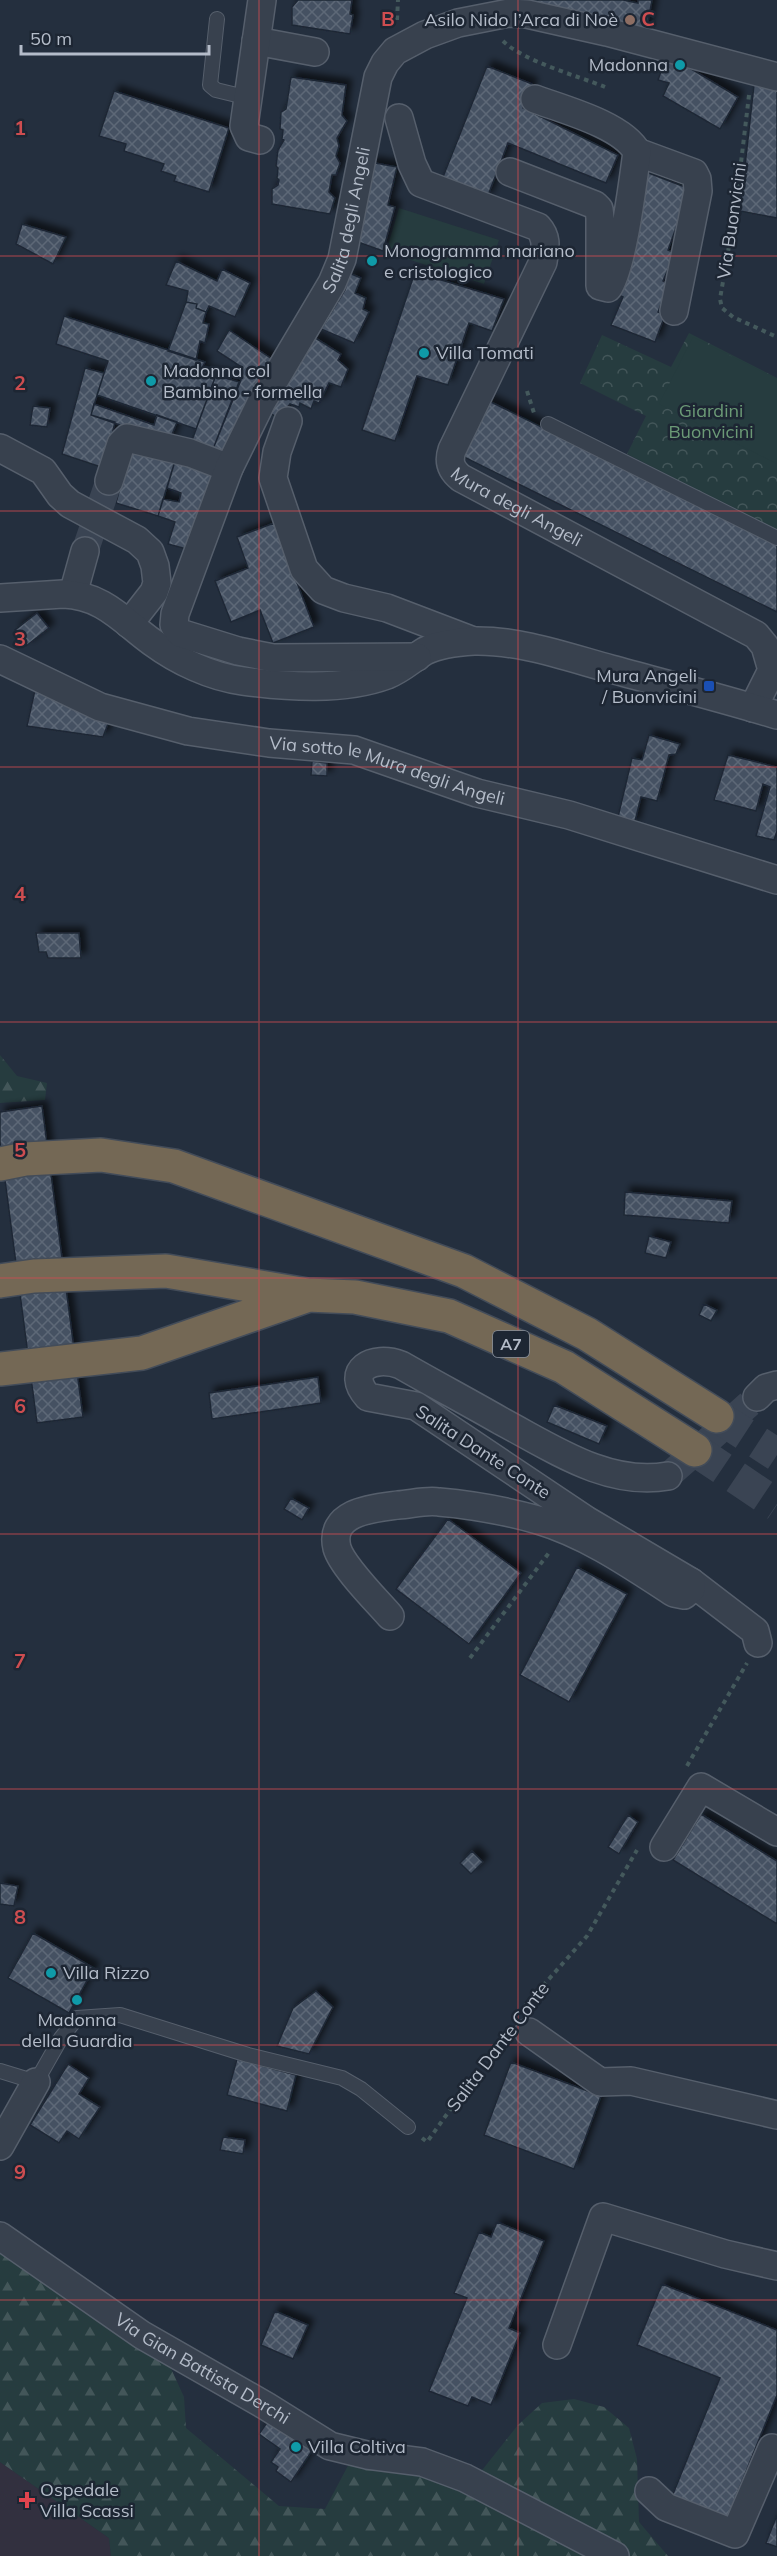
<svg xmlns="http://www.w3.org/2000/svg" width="777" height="2556" viewBox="0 0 777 2556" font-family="Mulish,sans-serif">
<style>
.medical{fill:#32303f}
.forest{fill:url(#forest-firs)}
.park{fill:url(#park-crowns)}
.pitch{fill:#263c3f}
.building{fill:url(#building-cross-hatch);stroke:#1f2835;stroke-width:1.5;filter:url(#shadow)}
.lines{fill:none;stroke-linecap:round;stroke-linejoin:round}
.street-tunnel{stroke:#3a4453;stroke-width:27;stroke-dasharray:27 14;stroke-linecap:butt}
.highway-tunnel{stroke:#3a4453;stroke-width:33;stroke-dasharray:33 16;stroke-linecap:butt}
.lane-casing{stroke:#565f6c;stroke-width:16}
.street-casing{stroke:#565f6c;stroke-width:30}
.highway-casing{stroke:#434c59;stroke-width:36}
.path{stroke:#44595c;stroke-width:4;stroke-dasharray:4.5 4.5;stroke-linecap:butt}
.lane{stroke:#38414e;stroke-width:14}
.street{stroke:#38414e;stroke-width:27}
.highway{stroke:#746855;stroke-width:33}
.grid{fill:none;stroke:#ce4d50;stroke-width:1.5;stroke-opacity:0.55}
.education-dot{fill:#8d6e63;stroke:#1d2633;stroke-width:2}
.culture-dot{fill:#0f9aa8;stroke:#1d2633;stroke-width:2}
.transit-dot{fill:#1a4fb4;stroke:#1d2633;stroke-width:2}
.health-dot{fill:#e0444e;stroke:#1d2633;stroke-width:2}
.labels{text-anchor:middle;stroke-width:5;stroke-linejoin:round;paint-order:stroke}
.shield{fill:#1d2633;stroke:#878f9c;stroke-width:1.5}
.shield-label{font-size:16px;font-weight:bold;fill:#b4bcc9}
.poi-label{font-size:18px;fill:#b4bcc9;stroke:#1d2633;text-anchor:start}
.street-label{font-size:18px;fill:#b4bcc9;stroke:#1d2633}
.park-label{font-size:18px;fill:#6b9a76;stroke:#1d2633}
.grid-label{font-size:20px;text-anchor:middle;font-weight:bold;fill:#ce4d50;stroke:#1d2633;stroke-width:5;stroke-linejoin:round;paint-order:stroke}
</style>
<defs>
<pattern id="forest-firs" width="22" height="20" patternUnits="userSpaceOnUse" patternTransform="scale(1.5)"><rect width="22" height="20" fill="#263c3f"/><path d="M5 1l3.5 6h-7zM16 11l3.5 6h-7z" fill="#435659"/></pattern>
<pattern id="park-crowns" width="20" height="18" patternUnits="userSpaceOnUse" patternTransform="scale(1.5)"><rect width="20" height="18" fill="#263c3f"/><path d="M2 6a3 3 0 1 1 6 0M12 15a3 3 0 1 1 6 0" fill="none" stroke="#435659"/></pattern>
<pattern id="building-cross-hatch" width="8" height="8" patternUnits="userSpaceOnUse" patternTransform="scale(1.5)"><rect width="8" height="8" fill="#455162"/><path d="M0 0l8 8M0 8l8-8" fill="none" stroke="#5d6877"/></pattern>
<filter id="shadow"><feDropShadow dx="5.5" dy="-5.5" stdDeviation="3" flood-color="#0009"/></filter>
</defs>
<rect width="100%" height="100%" fill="#242f3e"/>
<!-- medical -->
<path class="medical" d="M0 2462 109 2538 111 2556H0Z"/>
<!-- forest -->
<path class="forest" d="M0 1055 17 1076 47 1083 45 1100 0 1103Z
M0 2250 83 2312 168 2362 184 2397 186 2428 279 2506 325 2509 351 2460 464 2485 483 2469 518 2425 542 2403 574 2399 604 2407 629 2428 637 2459 639 2522 668 2556H111L109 2538 0 2462Z"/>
<!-- park -->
<path class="park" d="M689 333 777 378V532L627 454 646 416 580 383 602 335 671 367Z"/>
<!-- pitch -->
<path class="pitch" d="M399 208 499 240 484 284 386 252Z
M693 337 777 379V464L659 404Z"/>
<!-- building -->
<path class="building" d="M298 0H352L350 14 353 15 350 34 292 25V7Z
M506 0H623L638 3V0H652L646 33Z
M665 60 688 67 738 97 720 129 663 96 669 83 658 80Z
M487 66 532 84 523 108 618 155 606 183 508 143 487 198 441 182Z
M755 76 777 88V218L740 211Z
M291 77 346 85 342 115 347 121 337 138 339 146 336 156 340 163 336 175H332L329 192 335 198 330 214 272 204V189L278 185 279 180 277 178 278 168 276 166 278 150 284 140 282 139 283 130 280 129 281 112 286 109Z
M114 91 229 128 209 192 174 181 176 176 161 171 164 164 124 151 126 144 99 136Z
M370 162 397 167 388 205 395 207 383 251 358 242Z
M646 172 690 189 668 250 675 253 663 281 669 284 658 312 665 315 655 342 611 325 623 297 616 294Z
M22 224 66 237 53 264 16 244Z
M176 261 217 281 222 269 250 283 235 317 209 306 206 312 196 308 197 304 186 302 188 291 166 285Z
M415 272 504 299 492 331 469 323 448 385 417 376 395 441 362 430Z
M349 273 361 278 355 293 366 298 363 309 369 312 354 343 321 329 345 290Z
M186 302 197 304 196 308 206 312 203 323 209 324 205 343 200 341 196 360 168 351Z
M64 316 205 362 201 370 216 375 196 429 97 395 108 361 56 344Z
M229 330 278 363 230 454 213 449 241 380 237 376 240 366 217 351Z
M314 337 341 354 338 360 348 369 341 387 329 383 319 403 314 401 311 409 300 403 299 407 290 404 279 419 269 412Z
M85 368 104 373 91 415 115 422 104 468 62 454Z
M216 375 239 382 213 449 191 443Z
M487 400 777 544V612L460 455Z
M94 404 154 425 157 415 177 422 169 442 91 415Z
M33 406 50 408 47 427 30 425Z
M131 445 175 461 158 516 116 503Z
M175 461 220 478 194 551 168 544 175 522 158 516 163 499 179 502 181 493 167 488Z
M274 523 314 627 273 643 260 610 231 622 215 581 248 568 237 537Z
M37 613 49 628 26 646 15 630Z
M35 690 111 716 103 737 27 726Z
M649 735 680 744 676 754 669 755 657 801 641 797 634 825 617 821 632 758 642 760Z
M728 755 777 767V831L774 840 756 836 770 787 763 784 756 811 714 800Z
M312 761 327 763V776L311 775Z
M36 933H79L81 958H48L46 952H39Z
M42 1106 83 1417 37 1423 0 1142V1112Z
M625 1192 732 1201 729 1223 624 1215Z
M649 1236 671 1242 666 1258 645 1253Z
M704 1304 717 1310 711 1321 699 1315Z
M318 1377 321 1403 212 1419 209 1393Z
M554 1405 607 1426 599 1444 547 1422Z
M291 1498 309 1508 302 1520 284 1509Z
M448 1519 521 1573 469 1644 396 1589Z
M577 1567 627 1594 569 1702 520 1675Z
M701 1814 777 1861V1924L673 1860Z
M628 1815 638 1822 619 1854 608 1847Z
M472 1851 483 1862 471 1874 460 1863Z
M0 1883 18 1886 14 1906 0 1904Z
M33 1933 94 1968 69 2013 8 1978Z
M316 1991 333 2007 309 2054 277 2046 293 2008Z
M237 2059 296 2075 287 2111 227 2095Z
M511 2062 601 2096 574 2169 484 2135Z
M68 2064 89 2078 79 2094 100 2107 79 2139 67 2131 59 2143 30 2125Z
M223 2137 245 2140 243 2154 220 2150Z
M497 2222 544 2241 509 2328 520 2333 491 2405 472 2397 468 2406 429 2391 467 2298 454 2293 479 2232 491 2237Z
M662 2284 777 2330V2395L726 2521 671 2499 720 2378 637 2345Z
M275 2311 308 2325 293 2359 261 2345Z
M273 2414 316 2445 291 2482 276 2471 278 2467 271 2462 280 2449 259 2434Z
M777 2515V2547L766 2543Z"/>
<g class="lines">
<!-- street-tunnel -->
<path class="street-tunnel" d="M85 551 109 481
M668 1476 757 1397"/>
<!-- highway-tunnel -->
<path class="highway-tunnel" d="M717 1416 777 1455
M695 1450 777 1505"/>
<!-- lane casing -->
<g class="lane-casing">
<path id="lane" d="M217 19 210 85 216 90 249 98
M548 424 777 538
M0 2071 36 2082 61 2038 77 2018 120 2015 248 2055 342 2078 361 2089 408 2127"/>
</g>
<!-- street casing -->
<g class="street-casing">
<g id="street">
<path d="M256 41 315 52"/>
<path id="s1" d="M399 118 412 164 421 183 538 227C548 238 545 248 543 262L452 450C448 462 451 470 461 478L756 635 765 646 772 670 753 708"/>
<path d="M260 140 249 137 244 126 262 0"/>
<path d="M637 152 694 173 697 179 698 191 674 311"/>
<path d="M510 172 595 205 599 209 600 218V286L608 288C623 267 633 180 637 152 623 125 562 109 535 99"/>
<path d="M288 421 277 452 273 478 304 569 323 590 344 598 387 608 471 640"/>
<path d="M0 448 43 471 60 495 70 504 137 540 150 552 155 566 157 583 154 592 129 624"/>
<path d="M109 481 121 444 127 438 190 453 229 468"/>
<path d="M73 594 85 551"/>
<path d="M0 598 63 594C103 595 123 621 152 642 178 661 211 677 243 681 288 687 344 691 387 675 402 669 412 659 425 651 439 644 458 642 474 641 520 640 567 657 611 669 666 684 722 698 777 715"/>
<path id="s2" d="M417 657 273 658 238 651 180 633 174 625 175 614 229 468 262 401 332 283 342 259 378 77 385 63 395 51 425 35 458 23 509 13 527 14 607 32 777 77"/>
<path id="s3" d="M0 659 100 707 188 731 269 743 354 750 477 793 569 815 777 880"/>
<path d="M757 1397 766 1388 777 1385"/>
<path d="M691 1582 755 1631 758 1643"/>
<path d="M390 1616C377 1601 342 1566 337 1548 328 1511 375 1508 398 1505 412 1504 426 1500 439 1502 473 1505 506 1511 538 1520 588 1535 631 1565 674 1593L684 1595 691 1589V1582L586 1520 416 1406 368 1397C344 1371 372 1354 401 1365 434 1384 468 1402 501 1421 552 1448 608 1487 668 1476"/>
<path d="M664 1847 701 1787 777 1832"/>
<path d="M529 2032 600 2082 631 2081 777 2115"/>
<path d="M0 2146 36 2082"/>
<path id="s4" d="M0 2236 142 2335 266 2406 330 2446 367 2455 422 2462 465 2478 615 2556"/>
<path d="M557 2345 603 2217 725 2254 777 2266"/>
<path d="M649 2491 666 2507 735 2534 772 2448"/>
</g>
</g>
<!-- highway casing -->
<g class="highway-casing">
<path id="highway" d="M0 1164 25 1159 101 1155 174 1166 464 1271 587 1334 717 1416
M0 1281 34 1276 166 1271 307 1295 355 1297 449 1316 564 1367 695 1450
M0 1369 142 1353 306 1296"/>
</g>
<!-- path -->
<path class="path" d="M397 20 398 0
M503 41C523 61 578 76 605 87
M749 95 736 205 720 299 722 308 733 317 777 337
M527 391 534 413
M470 1658 551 1550
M687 1766 747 1663
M525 2006 587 1936 637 1850
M422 2138 427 2142 503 2036"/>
<!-- lane -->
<use href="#lane" class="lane"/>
<!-- street -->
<use href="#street" class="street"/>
<!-- highway -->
<use href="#highway" class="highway"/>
</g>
<!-- grid -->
<path class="grid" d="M259 0V2556M518 0V2556M0 256H777M0 511H777M0 767H777M0 1022H777M0 1278H777M0 1534H777M0 1789H777M0 2045H777M0 2300H777"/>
<!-- markers -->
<circle class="education-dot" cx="630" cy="20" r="6"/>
<g class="culture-dot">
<circle cx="680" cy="65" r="6"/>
<circle cx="372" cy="261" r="6"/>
<circle cx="424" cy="353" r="6"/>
<circle cx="151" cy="381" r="6"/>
<circle cx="51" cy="1973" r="6"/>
<circle cx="77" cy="2000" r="6"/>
<circle cx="296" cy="2447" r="6"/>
</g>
<rect class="transit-dot" x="703" y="680" width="12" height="12" rx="3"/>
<path class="health-dot" d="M24 2491h6v6h6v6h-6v6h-6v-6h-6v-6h6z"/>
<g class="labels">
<!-- shield labels -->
<rect class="shield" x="493" y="1331" width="36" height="26" rx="4.5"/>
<g class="shield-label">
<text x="511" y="1350">A7</text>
</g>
<!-- poi labels -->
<g class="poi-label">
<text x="618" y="26" text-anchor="end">Asilo Nido l’Arca di Noè</text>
<text x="668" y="71" text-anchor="end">Madonna</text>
<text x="384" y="257">Monogramma mariano<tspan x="384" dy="21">e cristologico</tspan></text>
<text x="436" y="359">Villa Tomati</text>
<text x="163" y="377">Madonna col<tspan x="163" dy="21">Bambino - formella</tspan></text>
<text x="697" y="682" text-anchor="end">Mura Angeli<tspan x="697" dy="21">/ Buonvicini</tspan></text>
<text x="63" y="1979">Villa Rizzo</text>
<text x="77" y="2026" text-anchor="middle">Madonna<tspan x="77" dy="21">della Guardia</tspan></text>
<text x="308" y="2453">Villa Coltiva</text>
<text x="40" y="2496">Ospedale<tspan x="40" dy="21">Villa Scassi</tspan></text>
</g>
<!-- street labels -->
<g class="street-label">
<text dy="6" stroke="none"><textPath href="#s2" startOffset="694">Salita degli Angeli</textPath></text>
<text transform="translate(732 221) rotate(-82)" y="6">Via Buonvicini</text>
<text dy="6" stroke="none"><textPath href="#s1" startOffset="534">Mura degli Angeli</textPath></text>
<text dy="6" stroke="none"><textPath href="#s3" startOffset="406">Via sotto le Mura degli Angeli</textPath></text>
<text transform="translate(483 1452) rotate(33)" y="6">Salita Dante Conte</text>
<text transform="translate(498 2047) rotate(-53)" y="6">Salita Dante Conte</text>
<text dy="6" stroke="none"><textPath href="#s4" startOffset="242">Via Gian Battista Derchi</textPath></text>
</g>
<!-- park labels -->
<g class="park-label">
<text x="711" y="417">Giardini<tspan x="711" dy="21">Buonvicini</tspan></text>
</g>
</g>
<g class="grid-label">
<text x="388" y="26">B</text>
<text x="648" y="26">C</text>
<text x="20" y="135">1</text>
<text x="20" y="390">2</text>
<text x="20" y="646">3</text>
<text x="20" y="901">4</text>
<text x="20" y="1157">5</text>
<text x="20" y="1413">6</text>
<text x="20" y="1668">7</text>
<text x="20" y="1924">8</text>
<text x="20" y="2179">9</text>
</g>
<!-- scale -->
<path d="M21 45v9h188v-9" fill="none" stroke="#b4bcc9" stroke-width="3"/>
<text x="30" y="45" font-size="18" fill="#b4bcc9" stroke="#1d2633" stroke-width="4.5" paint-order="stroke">50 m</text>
</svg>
